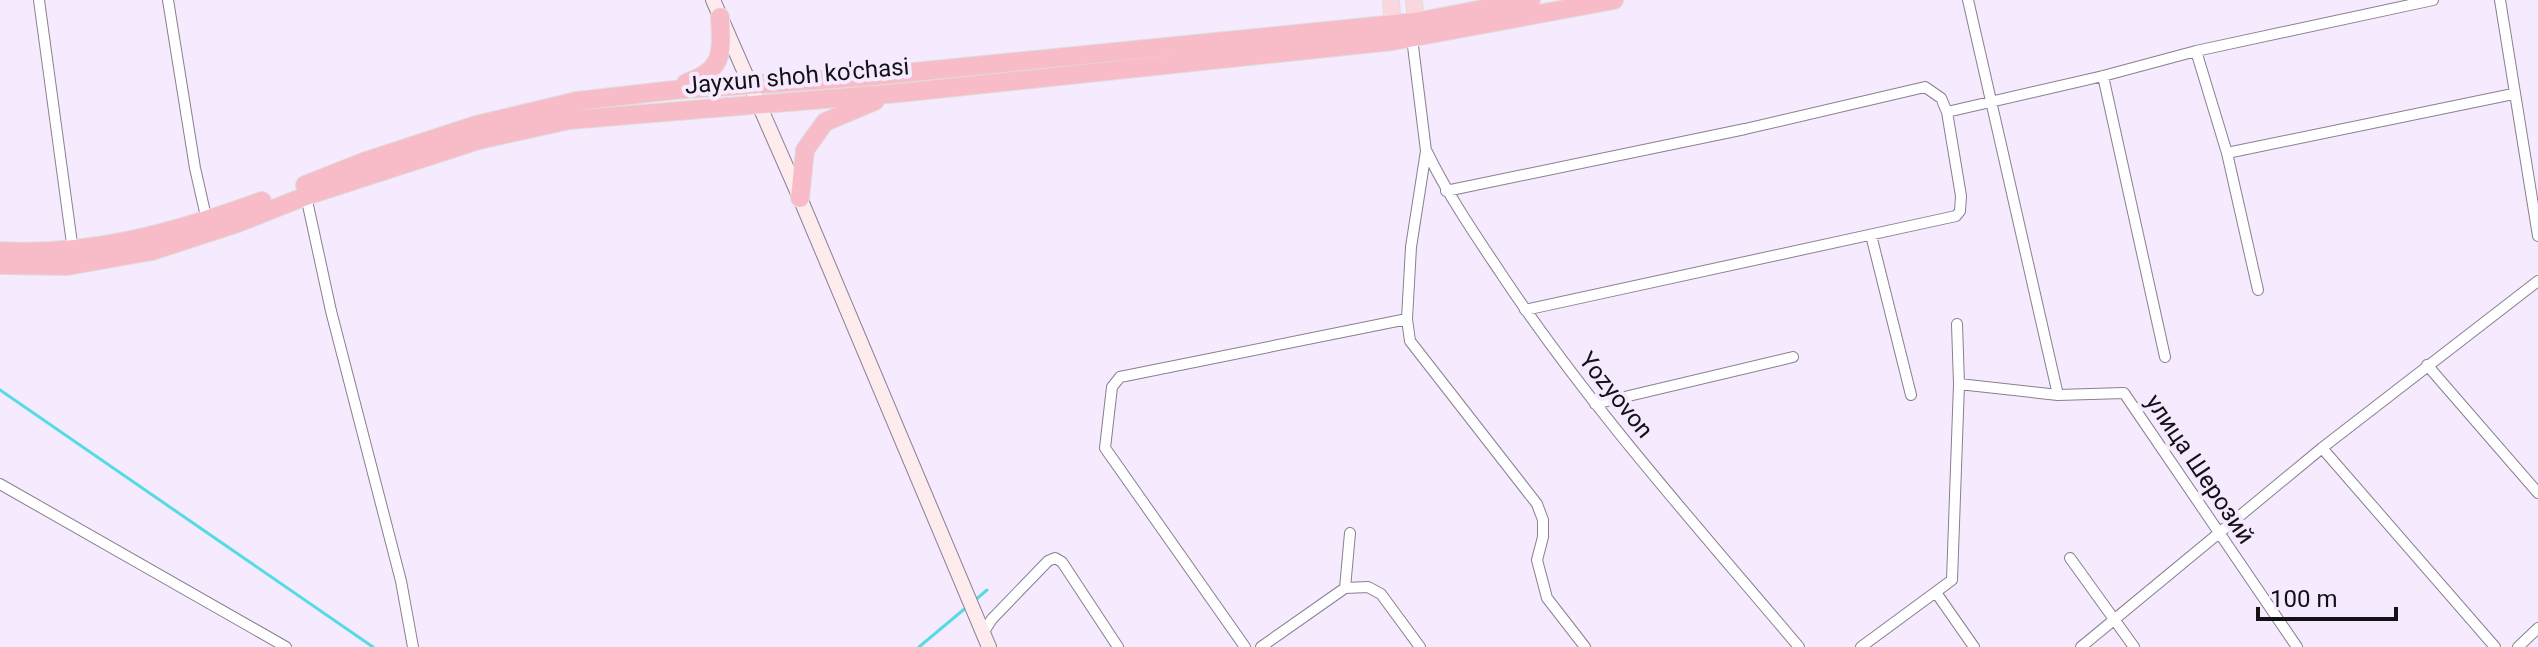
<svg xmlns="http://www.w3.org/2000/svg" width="2538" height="647" viewBox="0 0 2538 647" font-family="Roboto,sans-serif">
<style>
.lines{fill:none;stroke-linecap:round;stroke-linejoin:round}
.stream{stroke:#55dbe4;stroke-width:3}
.street-casing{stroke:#897f90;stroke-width:12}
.secondary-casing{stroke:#897f90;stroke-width:16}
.primary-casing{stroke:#dedede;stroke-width:18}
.highway-casing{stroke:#dedede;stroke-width:20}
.street{stroke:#fff;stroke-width:10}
.secondary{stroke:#fdebee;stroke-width:14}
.primary{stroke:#fad7de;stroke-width:16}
.highway{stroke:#f7bcc8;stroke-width:18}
.labels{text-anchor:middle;stroke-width:8;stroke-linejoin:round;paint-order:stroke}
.street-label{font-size:24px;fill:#131016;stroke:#f6ebfe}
</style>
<rect width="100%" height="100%" fill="#f6ebfe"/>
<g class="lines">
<!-- stream -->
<path class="stream" d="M0 390 373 647
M974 601 987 590
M919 647 968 606"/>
<!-- street casing -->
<g class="street-casing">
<path id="street" d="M39 0 73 251
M168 0 195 168 207 221
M1968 0 2058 395
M2500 0 2538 236
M1412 38 1426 151 1411 247 1407 319 1410 341 1537 504 1543 520V537L1537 560 1547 598 1585 647
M2196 51 2227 153 2258 290
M2103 76 2165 357
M1947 112 2103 76 2196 51 2433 0
M1427 152C1448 195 1474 233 1500 272 1588 405 1696 525 1799 647
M2227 153 2513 94
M1446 191 1745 129 1925 87 1941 98 1947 112 1961 196 1960 211 1956 216 1525 310
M306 196 331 311 401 581 413 647
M1871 235 1911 395
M2427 365 2538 493
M1959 384 2058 395 2124 393 2297 647
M1595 404 1793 357
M2322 448 2495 647
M0 484 286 647
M2070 558 2134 647
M1345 588 1350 533
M1937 594 1974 647
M983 633 992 619 1048 561 1055 558 1062 562 1118 647
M1245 647 1105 448 1112 387 1120 377 1407 319
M1261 647 1345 588 1368 587 1381 594 1420 647
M1861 647 1952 580 1959 384 1957 324
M2081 647 2322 448 2538 281
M2518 647 2538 628"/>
</g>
<!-- secondary casing -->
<g class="secondary-casing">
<path id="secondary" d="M713 0 800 198 989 647"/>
</g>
<!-- primary casing -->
<g class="primary-casing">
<path id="primary" d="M1391 0 1393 34
M1414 0 1417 32"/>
</g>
<!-- highway casing -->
<g class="highway-casing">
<path id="highway" d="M686 83C724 70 722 53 720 17
M305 185 366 161 476 125 577 101 674 90 864 77 1415 22 1531 0
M800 198 805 150 825 122 875 101
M0 251C91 256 177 232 262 201
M0 265 68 266 152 251 238 223 306 196 479 140 569 120 899 93 1393 41 1614 0"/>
</g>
<!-- street -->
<use href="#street" class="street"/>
<!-- secondary -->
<use href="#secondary" class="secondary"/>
<!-- primary -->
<use href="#primary" class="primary"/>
<!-- highway -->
<use href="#highway" class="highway"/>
</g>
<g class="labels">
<!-- street labels -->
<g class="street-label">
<text transform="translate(797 76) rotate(-5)" y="8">Jayxun shoh ko'chasi</text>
<text transform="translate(1616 395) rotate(51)" y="8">Yozyovon</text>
<text transform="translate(2200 469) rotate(56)" y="8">улица Шерозий</text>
</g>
</g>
<!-- scale -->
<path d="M2258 607v12h138v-12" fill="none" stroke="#131016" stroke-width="4"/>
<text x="2270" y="607" font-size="24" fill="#131016" stroke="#f6ebfe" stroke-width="6" paint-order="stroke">100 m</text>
</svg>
